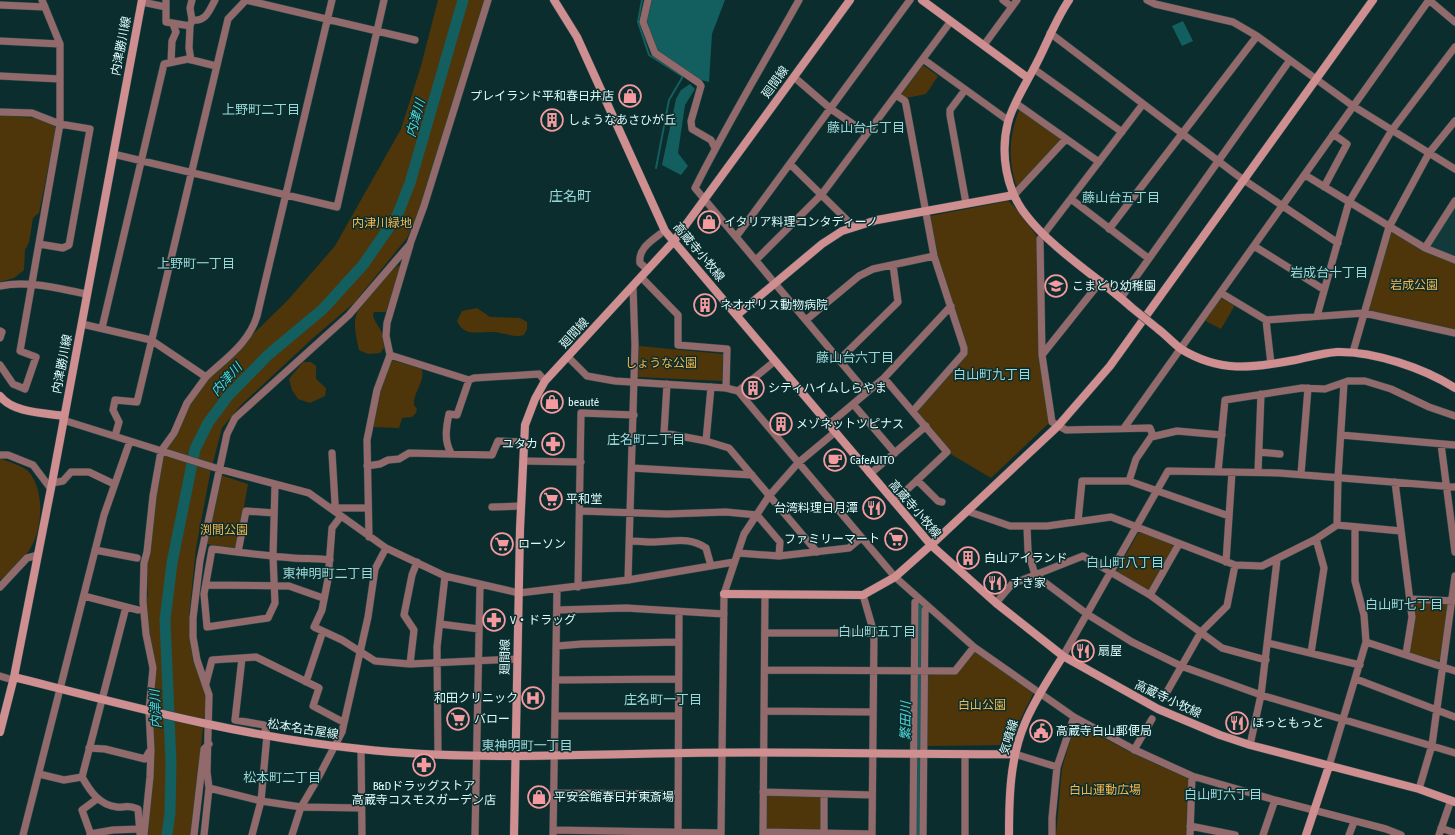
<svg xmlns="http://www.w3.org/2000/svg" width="1455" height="835" viewBox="0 0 1455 835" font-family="'Asap Condensed','Noto Sans JP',sans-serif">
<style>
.built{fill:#123a3b}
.green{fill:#4f360a}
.water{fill:#135e5f}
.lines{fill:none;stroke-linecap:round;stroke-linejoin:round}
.stream{stroke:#135e5f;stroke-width:2}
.river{stroke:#135e5f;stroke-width:11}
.street-casing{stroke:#294a4b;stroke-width:8}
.secondary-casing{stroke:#294a4b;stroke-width:9}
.street{stroke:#926a6b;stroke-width:7}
.secondary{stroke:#cf8f91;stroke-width:8}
.secondary-bridge-casing{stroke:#294a4b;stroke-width:9;stroke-linecap:butt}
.secondary-bridge{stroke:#cf8f91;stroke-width:8}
.labels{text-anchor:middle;stroke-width:3;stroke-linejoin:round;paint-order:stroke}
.street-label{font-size:12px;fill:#ddfbfb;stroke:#0c2d2e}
.poi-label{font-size:12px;fill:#ddfbfb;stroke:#0c2d2e;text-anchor:start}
.park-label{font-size:12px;fill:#f9b749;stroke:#0c2d2e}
.neighbourhood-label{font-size:13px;fill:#9ad8d9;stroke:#0c2d2e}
.water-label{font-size:13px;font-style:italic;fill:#4fd7d9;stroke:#0c2d2e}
.quarter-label{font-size:14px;fill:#9ad8d9;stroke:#0c2d2e}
</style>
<rect width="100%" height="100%" fill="#0c2d2e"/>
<!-- built -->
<path class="built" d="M1455 206V257L1431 248 1429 245Z"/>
<!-- green -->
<path class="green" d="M438 0H486L421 205 407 238 354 303 313 338 241 405 222 428 210 474 196 548 189 616 190 638 193 661 207 693 191 835H148C153 757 151 680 146 602L148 595 147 565 154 501 162 455 191 401 209 377 288 300 335 246 401 129 421 66Z
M923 65 938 76 926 94 906 98 901 95Z
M1022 110 1061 138V141L1018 186 1016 185C1008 160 1009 135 1019 111Z
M0 115 35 118 55 126 56 130 39 213 33 218 29 242 25 250 24 270 14 278 0 282Z
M1008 201C1014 204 1031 229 1037 236L1038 291 1049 423 991 478 949 453 917 412V410L967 353 937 256 930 216Z
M1393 232 1422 251 1455 263V330L1369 311 1368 308 1390 233Z
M399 265 401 268 386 312H374L373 316C379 331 384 329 384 348L380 353 368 354 359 350C357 340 353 326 356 316 358 305 390 271 399 265Z
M1220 298 1235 305 1221 329 1204 320Z
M477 308 490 317 520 318 527 322V329L524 335 519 336C510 336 503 333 494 332 479 331 465 338 457 321L462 311Z
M639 346 723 354 722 381 638 377Z
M392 360 422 369C425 383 413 392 414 405L417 409 416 413 412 417 402 418 399 428 372 427 379 392Z
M303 362H311L316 366V379L326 388 325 396 310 403 298 399 292 390 289 379Z
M0 458C8 462 21 465 28 471 45 489 43 529 30 549 23 560 10 573 0 580Z
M220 475 248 484 237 548 206 544Z
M1141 532 1173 544 1174 547 1149 589 1147 590 1117 573V571L1138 533Z
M1415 601 1446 603 1448 605 1440 659 1437 661 1411 653 1409 650 1413 604Z
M975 649 1034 692 1020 720 1012 745 927 746 928 672H957Z
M1077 724 1132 753 1187 778 1188 780V835H1056L1062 768 1075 725Z
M768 796H820L822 798V828L820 831 768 830 766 828V797Z"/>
<!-- water -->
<path class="water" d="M652 0H725L712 34 709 82 701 80 656 51 646 21Z
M1183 21 1193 41 1182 46 1172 26Z
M690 84 695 89 685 105 678 153 688 166 681 175 662 165 676 99 681 90Z"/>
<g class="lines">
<!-- stream -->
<path class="stream" d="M642 0 638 22 649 55 682 76V78L669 100 656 168"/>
<!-- river -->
<path class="river" d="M167 835 170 813 171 763 165 620 172 563 195 449 208 423 228 396 268 355 323 309 363 265 397 216 410 183 463 0
M918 835 921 607"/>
<!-- street casing -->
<g class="street-casing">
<path id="street" d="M166 0V22L190 26
M246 0 415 40
M648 0 643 22 655 53 699 83 701 86 691 121 692 129 711 140 715 148
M799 0C764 63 727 124 695 188L866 392
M1003 0 1012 7
M1147 0 1155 4 1233 22 1257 36 1353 106 1455 169
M142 2 166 7
M0 5 45 7
M192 20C206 22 209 11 215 0
M1050 33 1238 176 1338 243
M0 41 60 44
M984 45 1017 0
M923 59 1009 121
M191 60 189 48 190 26 192 20 190 8 192 0
M171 62 172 41 176 32 173 24
M1034 69 1122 132
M0 76 60 79
M794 77 831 109 866 133
M965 90 950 110V115L966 203
M896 95 905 101 906 105 934 256 964 348V353L913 411
M1017 104 1099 162
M1143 104 1040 239 1042 355 1052 422 1066 430 1150 428 1153 436
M0 112 32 113 60 124 90 129 69 245 63 248 39 244
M113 154 337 207 384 0
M790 164 853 226
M1305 175 1425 248 1455 260
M1324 187 1347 144 1333 134
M1014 195 1066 139
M1071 199 1148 258
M1109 229 1257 36
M736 237 910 0
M1254 246 1323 289
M1425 248 1455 201
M756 260 822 194 951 21
M648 270 640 263C638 249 651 241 660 234
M641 277 678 315V345L727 349 726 388
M0 286C29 280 59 289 87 294
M1221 293 1266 320 1364 313 1455 333
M1121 298 1290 60
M1317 316 1349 202 1392 130 1455 47
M806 320 859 276 873 269 934 256
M1266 320 1271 364
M82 324 151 340 206 377C226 358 249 343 257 316L332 0
M102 328 164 64 188 59 216 66
M0 331 2 332 0 338
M1353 352 1389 227 1429 153 1455 121
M390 355 469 380 474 378 539 374 545 381
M1042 355 1101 281
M568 357 587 376 615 381 726 388 738 391 895 577 974 647 1074 717 1135 750 1192 776 1275 800 1386 829 1401 835
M840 359 898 302 893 265
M0 365 13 384 25 389 36 357 20 351 60 124V44L42 0
M884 378 947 452 894 502
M667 384 664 433 706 441 729 448 817 552
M738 391 775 361
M853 404 895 453
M63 420 219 469 309 493 386 548 445 576 519 593 628 580 734 562
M828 425 884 378 951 306
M1124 428 1429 0 1455 22
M1341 435 1455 445
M115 436 119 422 113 410 115 400 137 402 228 19 246 0
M706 441 711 387
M1441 444 1455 552
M1259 452 1280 454
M332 453 335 503 333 510
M451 453C444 441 446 428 449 414L457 415 469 380
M0 455H8L33 465 51 489
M523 461 581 462
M367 466 380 464 388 460 399 459 409 453 492 455 498 441 524 442
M632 468 752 475
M1218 472 1225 400 1302 388 1325 389 1348 381H1365L1391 389 1429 407 1455 416
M1258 472 1261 394
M870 474 926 426
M1301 474 1308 388
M917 480 938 501 942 502
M1129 481 1136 459 1151 437 1177 431 1222 435
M1395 482 1412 617 1406 654
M52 483 63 481 71 472H89L114 484
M275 485 273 556 275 603 268 618 207 627 204 594 212 549C239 552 266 556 293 558 305 559 317 558 330 560
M492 507 521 506
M334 508H368
M581 511 667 514 726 512 757 515 780 542 779 556
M967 511 1010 526H1047L1111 517 1235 565 1262 566 1316 539 1337 525 1401 531
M341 516 332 528 328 579 322 610 314 627 342 640 375 661 410 664 517 659
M1078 521 1082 481H1129L1229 516
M1337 525 1338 477 1344 383
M1027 527 1028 551 1035 575 1087 614 1132 642 1181 666 1261 695 1455 753
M369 537 367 440 377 390 390 355 386 336 387 323 410 245
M630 541C637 541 645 542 652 542 672 542 688 536 706 548L711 566
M95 550 137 558
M238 552 246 511 274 513
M738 553 779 556 849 548 861 538
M1226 562 1232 472
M628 580 635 345 633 287
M206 585 289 586 323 598
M0 587 27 558 38 555
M578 587 581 413 634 415
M863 595 874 633 872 835
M1150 595 1179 544
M84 596 138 610
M1410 599 1455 601
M996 603 1012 584 1083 556 1150 595 1222 648 1266 660
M557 610 626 608 724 614
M440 624 479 629
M766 633H874
M1366 642 1455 671
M1268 643 1360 665
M557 646 582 644 679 642
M1311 653 1324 568 1316 539
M1063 656 1168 471 1279 473 1455 487
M242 658 235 720 264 725 267 735 261 801 252 835
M410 664 414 630 404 615 412 575 417 562
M765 670 955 671 974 647
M0 676 13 680
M1356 679 1455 717
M556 680 678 679
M306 682 323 631
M206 683 212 660 256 657 319 688 313 706 343 722
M1164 697 1201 632 1227 606 1235 565
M764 711 873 712
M555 716H678
M1250 745 1261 695 1277 560
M89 748 105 749 145 759 149 752
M361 749 362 835
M1134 750 1152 719
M1015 754 1057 767
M438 755 437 647 445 576
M1329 766 1366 642 1364 615 1355 581V527
M39 774 64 780 82 777C90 791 99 805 117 807 127 808 126 804 138 809L140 834
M82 777 126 607
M1419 789 1432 745 1455 576
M763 792 872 795
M554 793 678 794
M361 808 301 807 261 801 209 788 207 772 209 695 197 660 193 637V618L200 560 227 434 235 418 349 315 410 244 424 206 488 0
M1190 826 1235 835
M1441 828 1455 833
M553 830 721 833
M763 832 872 834
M824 833V794
M90 834 113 830 140 829
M23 835 104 515 130 441
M91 835 82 810 97 799
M144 835 150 777 151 750 149 711 153 668 146 634 143 602 144 563 147 552 153 496 161 451 174 433 187 403 206 377
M194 835 204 749 209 744
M204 835 209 788
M292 835 301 807 317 780 342 732 368 617 375 569 386 548
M475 835 480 585
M553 835 557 589
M678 835 679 612
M721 835 724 594 744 534 769 496 798 463 834 433
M763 835 765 594
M913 835 915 602 918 599
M923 835 925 610 928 607
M965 835V754
M1052 835V818L1057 767 1074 717
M1190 835 1192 776
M1263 835 1275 800
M1349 835 1354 822
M1439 835 1451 800"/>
</g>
<!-- secondary casing -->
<g class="secondary-casing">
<path id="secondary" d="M554 0 577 37 665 231 931 545 996 603 1063 656 1158 709 1220 735 1250 745 1419 789 1455 802
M922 0 1028 78
M1069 0C1054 22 1046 47 1033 70 1024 87 1013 104 1008 122 1000 153 1006 190 1026 215 1052 249 1099 278 1131 307
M737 315 822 244 842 231 877 220 1014 195
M1158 329C1166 335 1173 343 1181 349 1220 373 1253 368 1295 360 1309 357 1323 353 1337 352 1373 351 1424 368 1455 388
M0 396C13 413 44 413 64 416
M724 594 863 595 895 577 931 545 1058 426 1110 366 1373 0
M14 677C129 706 243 737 361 749 469 761 578 754 686 753 796 751 906 755 1015 754
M0 732 14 677 52 483 142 0
M514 835 520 529 525 425 535 399 545 381 674 241 850 0
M1009 835C1009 797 1010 758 1025 723 1035 699 1050 677 1063 656
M1306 835 1329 766"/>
</g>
<!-- street -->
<use href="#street" class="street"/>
<!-- secondary -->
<use href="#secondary" class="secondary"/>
<!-- secondary-bridge casing -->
<g class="secondary-bridge-casing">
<path id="secondary-bridge" d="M1131 307 1158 329"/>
</g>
<!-- secondary-bridge -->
<use href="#secondary-bridge" class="secondary-bridge"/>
</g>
<!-- icons -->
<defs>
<g id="shop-ring" transform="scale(1.15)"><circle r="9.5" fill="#0c2d2e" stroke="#f59b9f" stroke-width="1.5"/><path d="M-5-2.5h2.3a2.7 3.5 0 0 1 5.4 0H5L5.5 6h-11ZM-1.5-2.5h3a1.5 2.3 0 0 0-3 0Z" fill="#f59b9f"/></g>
<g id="building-ring" transform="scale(1.15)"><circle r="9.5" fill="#0c2d2e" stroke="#f59b9f" stroke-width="1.5"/><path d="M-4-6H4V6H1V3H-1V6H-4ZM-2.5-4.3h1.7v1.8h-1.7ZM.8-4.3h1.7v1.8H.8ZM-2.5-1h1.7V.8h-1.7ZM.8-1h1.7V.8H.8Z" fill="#f59b9f"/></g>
<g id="school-ring" transform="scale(1.15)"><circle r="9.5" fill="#0c2d2e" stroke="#f59b9f" stroke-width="1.5"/><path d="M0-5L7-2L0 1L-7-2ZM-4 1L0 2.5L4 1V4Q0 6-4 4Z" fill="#f59b9f"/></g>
<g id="pharmacy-ring" transform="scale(1.15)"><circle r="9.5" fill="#0c2d2e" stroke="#f59b9f" stroke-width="1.5"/><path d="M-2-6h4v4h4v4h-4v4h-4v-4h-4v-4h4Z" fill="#f59b9f"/></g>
<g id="cafe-ring" transform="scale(1.15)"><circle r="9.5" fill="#0c2d2e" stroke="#f59b9f" stroke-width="1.5"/><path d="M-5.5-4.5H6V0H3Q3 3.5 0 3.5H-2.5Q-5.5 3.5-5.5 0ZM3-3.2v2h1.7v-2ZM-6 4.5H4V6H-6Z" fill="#f59b9f"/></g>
<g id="supermarket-ring" transform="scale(1.15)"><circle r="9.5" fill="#0c2d2e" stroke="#f59b9f" stroke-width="1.5"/><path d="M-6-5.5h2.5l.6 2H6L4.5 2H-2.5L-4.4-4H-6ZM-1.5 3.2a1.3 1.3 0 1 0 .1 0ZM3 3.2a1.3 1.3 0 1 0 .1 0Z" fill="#f59b9f"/></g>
<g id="restaurant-ring" transform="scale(1.15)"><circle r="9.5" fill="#0c2d2e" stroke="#f59b9f" stroke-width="1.5"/><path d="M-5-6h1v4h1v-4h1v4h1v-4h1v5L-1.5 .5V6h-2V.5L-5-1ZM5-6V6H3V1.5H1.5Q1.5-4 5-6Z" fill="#f59b9f"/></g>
<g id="hospital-ring" transform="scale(1.15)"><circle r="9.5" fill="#0c2d2e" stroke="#f59b9f" stroke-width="1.5"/><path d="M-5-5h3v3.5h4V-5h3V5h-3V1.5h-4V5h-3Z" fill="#f59b9f"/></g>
<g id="civic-ring" transform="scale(1.15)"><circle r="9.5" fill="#0c2d2e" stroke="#f59b9f" stroke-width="1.5"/><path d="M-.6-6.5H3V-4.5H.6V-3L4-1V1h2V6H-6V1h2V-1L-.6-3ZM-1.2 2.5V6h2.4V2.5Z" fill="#f59b9f"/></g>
</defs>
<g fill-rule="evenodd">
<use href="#shop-ring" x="630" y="96"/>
<use href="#building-ring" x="552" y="120"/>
<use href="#shop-ring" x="709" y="222"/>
<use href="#school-ring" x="1056" y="286"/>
<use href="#building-ring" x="705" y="305"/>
<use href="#building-ring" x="753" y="388"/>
<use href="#shop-ring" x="552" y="402"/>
<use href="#building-ring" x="781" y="424"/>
<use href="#pharmacy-ring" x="553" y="444"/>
<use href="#cafe-ring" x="835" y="460"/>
<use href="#supermarket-ring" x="551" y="499"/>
<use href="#restaurant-ring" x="874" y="508"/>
<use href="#supermarket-ring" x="896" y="539"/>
<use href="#supermarket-ring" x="502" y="544"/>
<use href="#building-ring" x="968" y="558"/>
<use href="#restaurant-ring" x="995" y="583"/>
<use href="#pharmacy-ring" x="494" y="620"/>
<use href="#restaurant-ring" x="1083" y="651"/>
<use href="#hospital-ring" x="533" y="698"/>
<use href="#supermarket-ring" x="458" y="719"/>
<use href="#restaurant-ring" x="1237" y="723"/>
<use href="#civic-ring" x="1041" y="731"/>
<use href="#pharmacy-ring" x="424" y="765"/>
<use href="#shop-ring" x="539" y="797"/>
</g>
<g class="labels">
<!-- street labels -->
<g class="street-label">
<text transform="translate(121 46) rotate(-79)" y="4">内津勝川線</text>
<text transform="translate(775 82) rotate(-54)" y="4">廻間線</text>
<text transform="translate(699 252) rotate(50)" y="4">高蔵寺小牧線</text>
<text transform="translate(574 333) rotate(-47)" y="4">廻間線</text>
<text transform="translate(62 364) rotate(-79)" y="4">内津勝川線</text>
<text transform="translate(915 509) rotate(49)" y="4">高蔵寺小牧線</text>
<text transform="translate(505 657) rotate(-89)" y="4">廻間線</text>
<text transform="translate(1168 699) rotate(25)" y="4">高蔵寺小牧線</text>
<text transform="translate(303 729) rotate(9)" y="4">松本名古屋線</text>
<text transform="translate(1009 737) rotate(-73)" y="4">気噴線</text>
</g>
<!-- poi labels -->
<g class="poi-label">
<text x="614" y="100" text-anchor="end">プレイランド平和春日井店</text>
<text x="568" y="124">しょうなあさひが丘</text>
<text x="724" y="226">イタリア料理コンタディーノ</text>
<text x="1072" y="290">こまどり幼稚園</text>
<text x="720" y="309">ネオポリス動物病院</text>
<text x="768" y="392">シティハイムしらやま</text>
<text x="568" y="406">beauté</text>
<text x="796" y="428">メゾネットツピナス</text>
<text x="538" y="448" text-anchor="end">ユタカ</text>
<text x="850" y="464">CafeAJITO</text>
<text x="566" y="503">平和堂</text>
<text x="858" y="512" text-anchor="end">台湾料理日月潭</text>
<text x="880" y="543" text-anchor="end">ファミリーマート</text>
<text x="518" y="548">ローソン</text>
<text x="984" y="562">白山アイランド</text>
<text x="1010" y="587">すき家</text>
<text x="510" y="624">V・ドラッグ</text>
<text x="1098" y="655">扇屋</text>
<text x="518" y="702" text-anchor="end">和田クリニック</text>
<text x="474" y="723">バロー</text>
<text x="1252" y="727">ほっともっと</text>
<text x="1056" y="735">高蔵寺白山郵便局</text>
<text x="424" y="790" text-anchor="middle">B&amp;Dドラッグストア<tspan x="424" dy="14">高蔵寺コスモスガーデン店</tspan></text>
<text x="554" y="801">平安会館春日井東斎場</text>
</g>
<!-- park labels -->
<g class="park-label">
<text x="382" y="227">内津川緑地</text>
<text x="1414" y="289">岩成公園</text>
<text x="661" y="367">しょうな公園</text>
<text x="224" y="534">渕間公園</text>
<text x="982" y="709">白山公園</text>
<text x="1105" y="794">白山運動広場</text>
</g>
<!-- neighbourhood labels -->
<g class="neighbourhood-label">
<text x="261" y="114">上野町二丁目</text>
<text x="866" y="132">藤山台七丁目</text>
<text x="1121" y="202">藤山台五丁目</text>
<text x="196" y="268">上野町一丁目</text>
<text x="1329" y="277">岩成台十丁目</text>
<text x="855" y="362">藤山台六丁目</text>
<text x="992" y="379">白山町九丁目</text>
<text x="646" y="444">庄名町二丁目</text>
<text x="1125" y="567">白山町八丁目</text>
<text x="328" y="578">東神明町二丁目</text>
<text x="1404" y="609">白山町七丁目</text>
<text x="877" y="636">白山町五丁目</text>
<text x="663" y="704">庄名町一丁目</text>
<text x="527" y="750">東神明町一丁目</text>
<text x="282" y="782">松本町二丁目</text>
<text x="1223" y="799">白山町六丁目</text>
</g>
<!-- water labels -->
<g class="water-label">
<text transform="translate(415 118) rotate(-74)" y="5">内津川</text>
<text transform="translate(226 379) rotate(-48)" y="5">内津川</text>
<text transform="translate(155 709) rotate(-93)" y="5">内津川</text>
<text transform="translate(905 721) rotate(-89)" y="5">繁田川</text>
</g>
<!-- quarter labels -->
<g class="quarter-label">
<text x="570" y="201">庄名町</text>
</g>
</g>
</svg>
